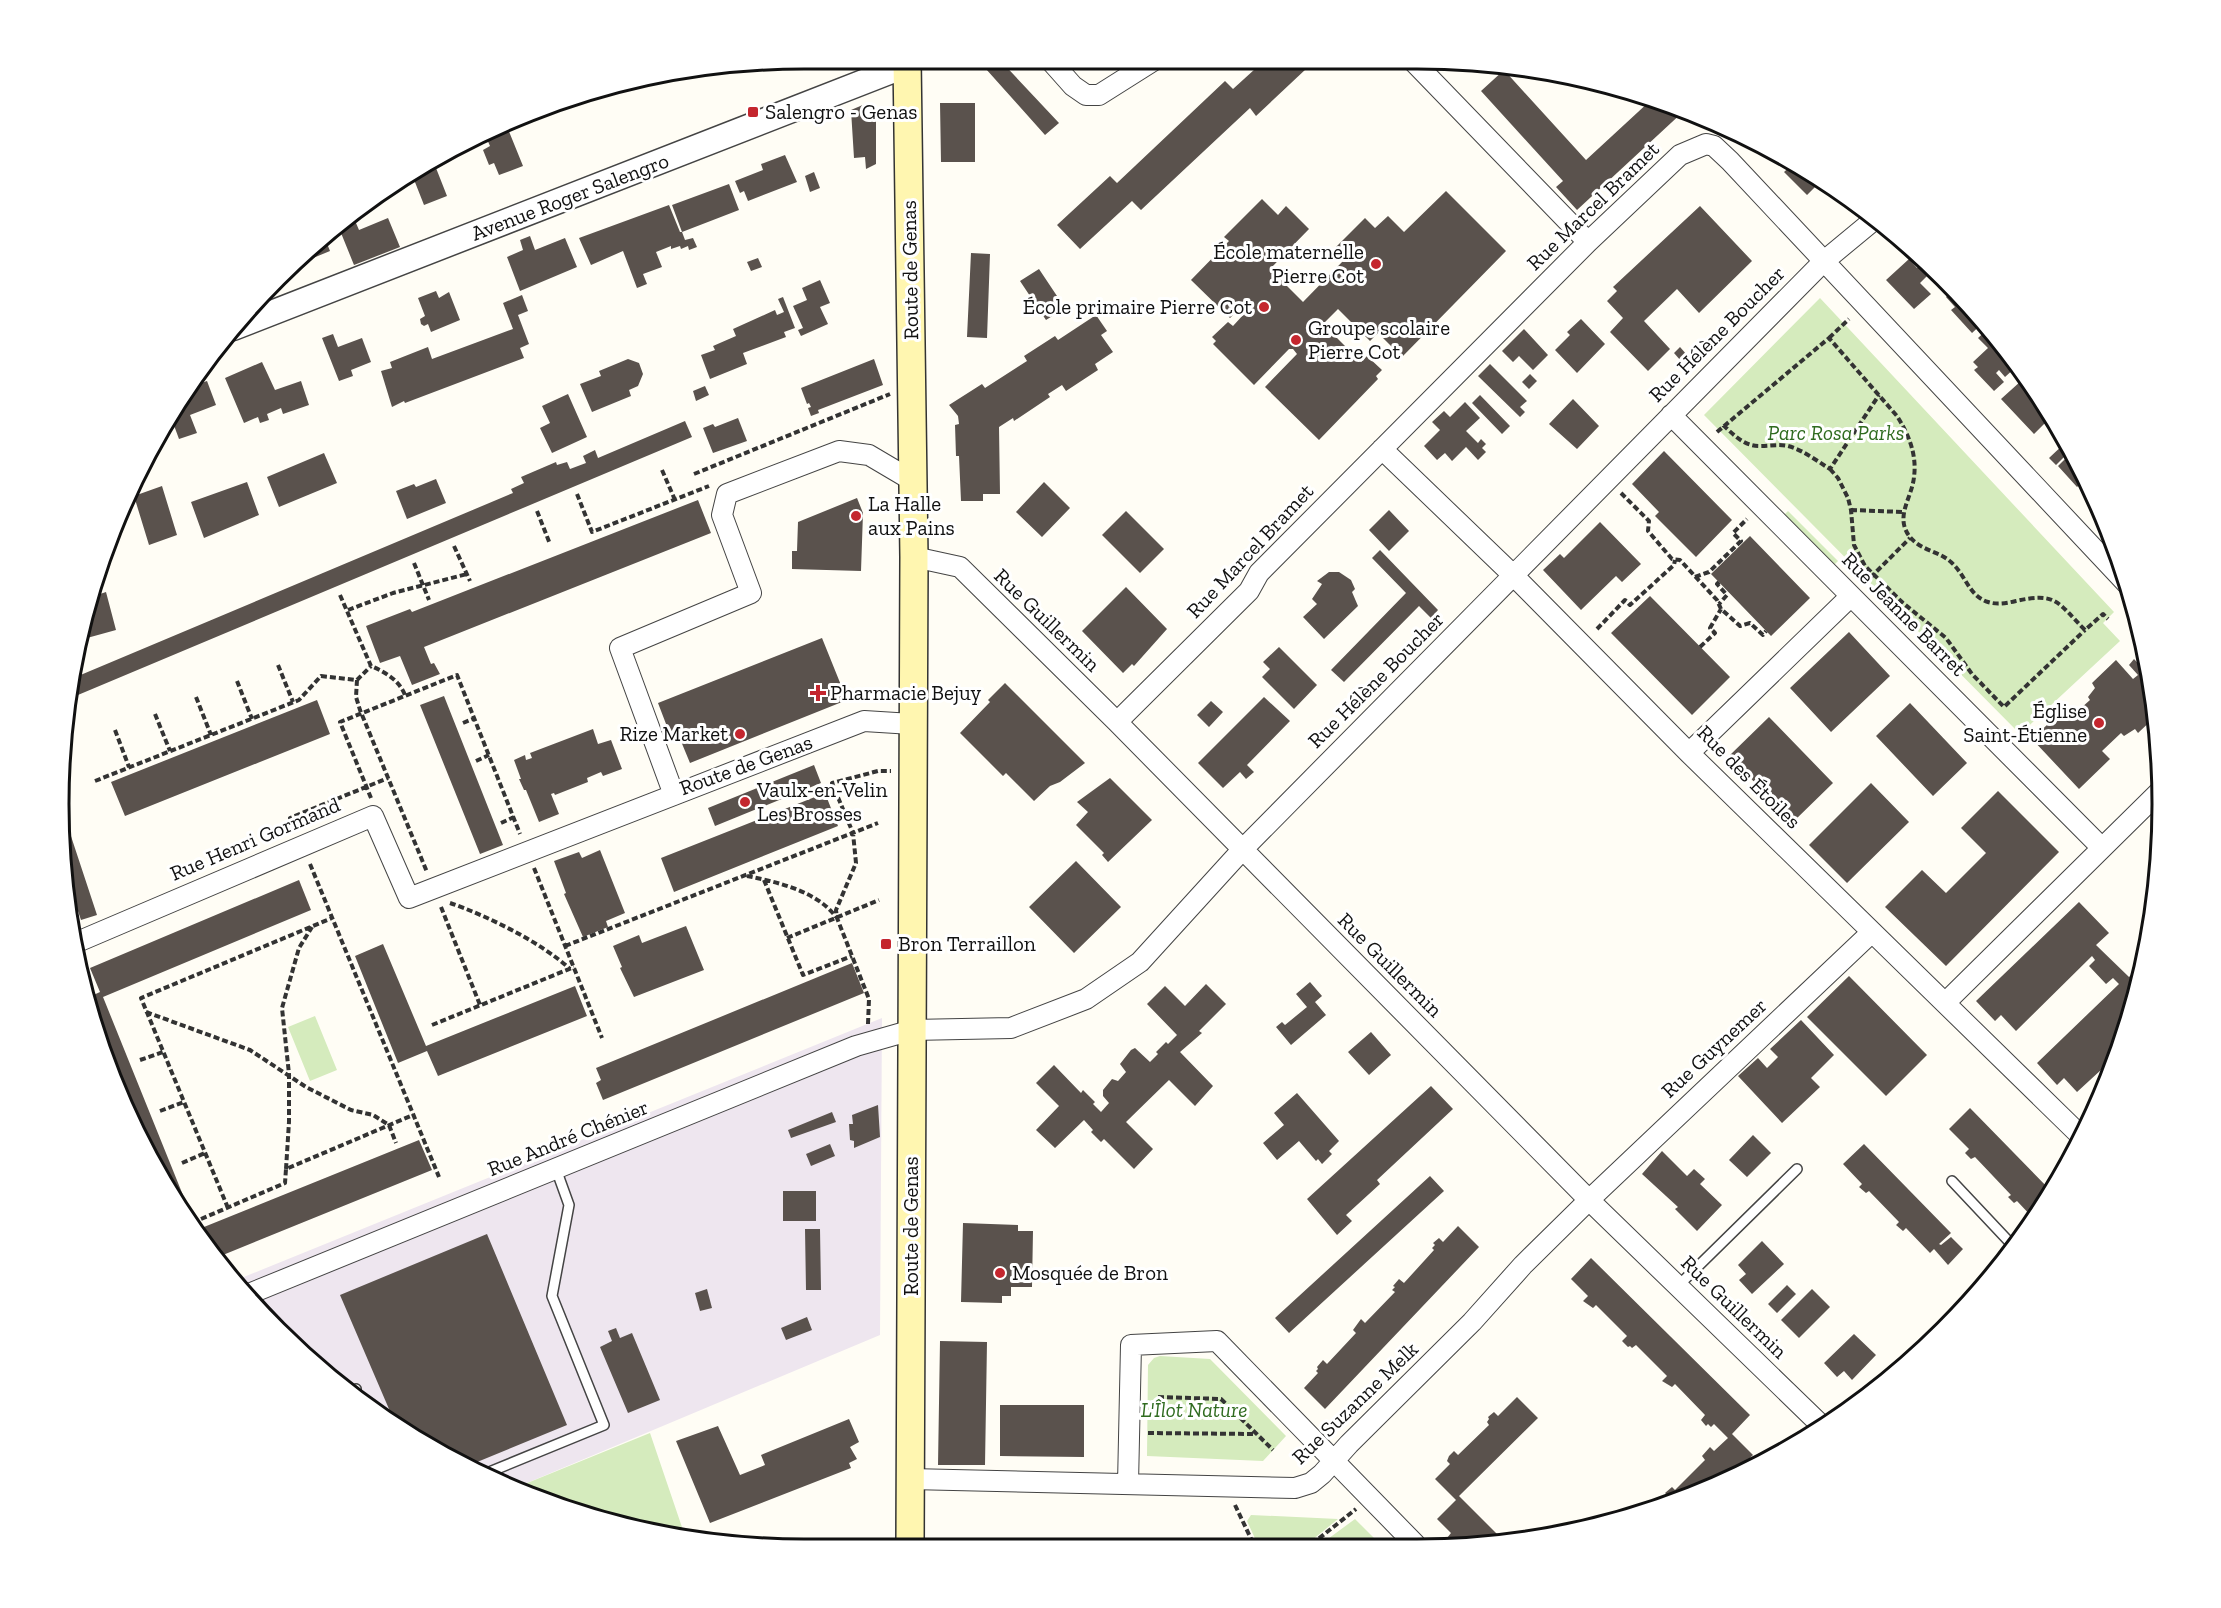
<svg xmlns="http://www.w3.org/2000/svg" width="2221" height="1608" viewBox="0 0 2221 1608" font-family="'Zilla Slab',serif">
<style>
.industrial{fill:#eee6ef}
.green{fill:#d5ebbd}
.building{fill:#5a524d}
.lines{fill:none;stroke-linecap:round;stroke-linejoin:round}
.service-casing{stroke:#444;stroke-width:12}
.minor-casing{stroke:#444;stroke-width:22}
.tertiary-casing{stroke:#444;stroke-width:27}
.secondary-casing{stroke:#333;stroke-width:30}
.path{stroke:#333;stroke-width:4;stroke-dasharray:6 3;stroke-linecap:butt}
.service{stroke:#fff;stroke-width:9}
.minor{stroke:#fff;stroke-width:20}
.tertiary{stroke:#fff;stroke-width:24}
.secondary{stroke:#fff6b0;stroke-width:27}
.poi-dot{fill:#c4262e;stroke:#fff;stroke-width:2}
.labels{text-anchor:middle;stroke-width:6;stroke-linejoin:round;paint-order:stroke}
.poi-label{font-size:21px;fill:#111;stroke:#fff;text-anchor:start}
.street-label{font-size:21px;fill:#111;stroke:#fff}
.park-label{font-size:21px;font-style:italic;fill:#2f6b1f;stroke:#fff}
.rim{fill:none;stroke:#111;stroke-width:3}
</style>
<rect width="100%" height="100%" fill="#fffdf5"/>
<!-- industrial -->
<path class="industrial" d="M882 1018 880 1335 515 1488 475 1473 350 1396 243 1295 234 1281Z"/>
<!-- green -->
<path class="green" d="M1820 298 2114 612 2103 623 2120 641 2020 734 1704 415Z
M1788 511 1838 561 1834 565 1784 515Z
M315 1016 337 1070 310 1081 288 1027Z
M1160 1356 1210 1359 1286 1436 1263 1461 1147 1456 1148 1365 1154 1358Z
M650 1433 685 1536 611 1524 515 1488Z
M1251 1515 1338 1519 1311 1541 1304 1544 1258 1545 1247 1521Z
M1355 1519 1380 1544H1321Z"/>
<!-- building -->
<path class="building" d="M977 59H999L1059 123 1045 135Z
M1266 59H1296L1306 69 1256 116 1250 108 1141 210 1132 201 1080 249 1057 225 1110 176 1117 183 1225 81 1233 89Z
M1504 70 1586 160 1651 100 1685 110 1577 210 1556 187 1563 181 1481 91Z
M940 103H975V162H941Z
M865 104 876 118V164L866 169 865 157 854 158 851 110Z
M508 129 523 166 499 175 494 163 489 165 483 150 490 146 486 137Z
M785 155 797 182 748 201 744 191 740 193 735 181 763 170 761 164Z
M431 160 434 168H436L447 196 424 205 411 172Z
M1795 162 1821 181 1807 195 1784 172Z
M814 172 820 188 810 192 805 176Z
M729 184 739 210 682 232 672 205Z
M1446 191 1506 251 1402 357 1378 333 1370 341 1338 309 1323 324 1361 362 1367 356 1382 370 1376 376 1378 379 1319 440 1265 387 1297 354 1293 349H1289L1254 385 1213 344 1216 341 1212 337 1228 322 1233 326 1244 314 1239 309 1230 318 1191 280 1229 241 1224 237 1262 199 1278 215 1286 206 1309 229 1270 269 1303 302 1343 261 1332 251 1365 218 1375 228 1388 216 1404 232Z
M669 205 680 232H682L685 240 693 238 697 247 689 250 688 246 681 249 680 246 671 249V246L656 252 662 267 643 274 647 284 637 288 623 251 591 265 579 238Z
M1700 206 1752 261 1699 313 1677 289 1644 321 1670 349 1648 371 1610 332 1623 318 1607 301 1617 291 1613 287Z
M353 216 359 230 388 218 400 247 354 265 339 228Z
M530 236 535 250 565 238 577 267 520 291 507 257 523 250 520 240Z
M326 241 330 251 301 263V262Z
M971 253 990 254 987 338 967 337Z
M758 258 762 267 751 271 747 262Z
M1909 259 1917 268 1925 260 1934 269 1920 283 1931 294 1914 309 1886 280Z
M1039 269 1065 308 1046 320 1020 281Z
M820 280 830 303 820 307 828 324 801 336 798 330 803 328 793 306 807 300 802 288Z
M1954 289 1984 322 1972 333 1951 310 1955 307 1946 297Z
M436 291 439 298 449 292 460 320 431 332 428 324 424 326 421 324 420 319 425 316 418 298Z
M522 295 528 311 518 315 529 344 520 348 524 358 405 403 404 401 392 407 381 371 392 368 390 362 428 347 432 359 513 329 503 303Z
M783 297 795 328 784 332 786 337 743 353 747 364 710 379 701 355 715 350 713 346 736 336 733 329 775 310 777 315 784 312 778 299Z
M1096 315 1107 331 1101 335 1113 352 1095 364 1098 370 1066 391 1062 385 1048 394 1050 397 1014 421 1013 418 999 427 1000 494H983V501H961L959 456H956L955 425 959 424 958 416 949 405 982 384 985 388 1027 361 1024 356 1055 336 1058 340Z
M1581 319 1605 344 1577 373 1555 350 1570 335 1567 332Z
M1989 328 2016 367 2005 377 1999 370 1996 373 2004 382 1994 391 1974 370 1978 367 1973 362 1988 348 1978 338Z
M1524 329 1548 355 1533 370 1519 356 1513 362 1502 351Z
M333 334 338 347 362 338 371 362 351 370 353 376 339 381 322 338Z
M1680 347 1687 355 1681 361 1674 353Z
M628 359 639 363 643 374 638 386 629 390 631 396 592 412 580 384 601 376 599 371Z
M874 359 883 385 818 410 819 413 811 416 808 408 811 407 809 403 807 404 801 388Z
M262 362 275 390 301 381 309 405 283 414 281 408 267 414 269 420 260 423 258 417 244 423 225 378Z
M1490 364 1527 401 1520 407 1525 412 1520 417 1478 376Z
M1530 374 1537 381 1529 389 1522 382Z
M207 381 216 405 190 415 197 433 179 439 172 420 195 385Z
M2021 381 2041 401 2035 406 2048 420 2034 434 2001 399Z
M705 386 709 395 696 401 693 391Z
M568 394 587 437 552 453 540 428 550 423 542 406Z
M1480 395 1510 426 1502 434 1472 403Z
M1573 399 1599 426 1577 449 1549 424Z
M1465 402 1480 418 1466 431 1478 443 1481 439 1486 444 1482 448 1486 452 1478 460 1466 447 1452 461 1445 453 1437 460 1424 446 1440 430 1432 422 1444 411 1450 417Z
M738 418 747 441 713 453 703 428 713 424 715 427Z
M685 421 692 437 66 700 71 679 513 493 511 489 524 483 521 477 556 462 557 465 567 462 570 469 586 463 583 456 595 450 598 458Z
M2065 443 2071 450 2056 465 2049 458Z
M1664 451 1732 520 1696 557 1655 516 1659 512 1632 484Z
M2072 452 2085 480 2077 487 2058 466Z
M324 453 337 483 279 507 267 477Z
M436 479 446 503 407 519 396 491 414 484 416 487Z
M247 482 259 515 204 538 191 502Z
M1044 482 1070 508 1042 537 1016 512Z
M162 486 177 535 149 545 134 496Z
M857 498 863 513 861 571 792 569V551H797L798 522Z
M698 500 711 533 424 647 431 664 434 663 440 674 412 685 400 656 380 663 366 626 410 609 412 612Z
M1389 510 1409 531 1389 551 1369 530Z
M1126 511 1164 549 1140 573 1102 535Z
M1600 522 1641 564 1622 582 1616 576 1581 610 1543 570 1560 554 1564 558Z
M1750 536 1810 598 1771 636 1711 574Z
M107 542 112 559 99 562 103 553Z
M1380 550 1438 610 1431 618 1419 606 1344 682 1331 670 1406 593 1372 558Z
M1329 572H1339L1351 580 1355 589 1352 592 1358 606 1324 639 1303 617 1317 604 1312 599 1322 584 1317 581Z
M1126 587 1167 629 1134 666 1132 664 1123 673 1082 631Z
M106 592 116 630 87 638 84 625 91 597Z
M1650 596 1730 677 1692 715 1611 633Z
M1849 632 1890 676 1831 732 1790 688Z
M822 638 847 700 690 763 678 734 671 737 658 703Z
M1279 647 1317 685 1294 709 1262 677 1270 669 1263 662Z
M2134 659 2149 675 2153 692 2149 688 2144 691 2155 703 2156 716 2138 733 2135 729 2124 736 2121 733 2102 751 2110 759 2079 789 2032 739 2064 709 2071 717 2090 700 2088 697 2095 688 2092 683 2116 660 2133 679 2138 675 2129 665Z
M1005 683 1085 763 1060 782 1050 786 1034 801 1006 773 1003 776 960 733 990 702 988 700Z
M444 696 503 845 480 854 420 705Z
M1264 697 1290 721 1247 765 1254 772 1246 779 1240 772 1223 788 1198 763Z
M317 700 330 734 125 816 111 782Z
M1211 701 1223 712 1209 727 1197 715Z
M1910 703 1967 763 1933 796 1876 736Z
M1769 717 1833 783 1793 822 1729 756Z
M593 729 598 744 611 740 622 769 603 776 601 772 587 778 588 782 555 795 554 793 551 794 559 814 539 822 526 790H524L519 779H521L514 760 525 755 526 760 532 758 530 753Z
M814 765 821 783 715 826 708 808Z
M1110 778 1152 820 1108 862 1102 855 1104 853 1076 825 1088 812 1077 802Z
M1871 783 1909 822 1847 883 1809 845Z
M1998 791 2059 852 1946 966 1885 907 1922 870 1946 893 1986 853 1961 828Z
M825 793 838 826 674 892 661 858Z
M65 818 97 915 81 920 65 872Z
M600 850 625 913 606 921 608 927 583 937 564 894 566 893 554 861 579 852 582 858Z
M1076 861 1121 907 1074 953 1029 907Z
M299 880 311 910 103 997 193 1220 135 1133 98 1043 87 998 100 992 90 968Z
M2079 902 2109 933 2096 945 2129 977 2143 963 2137 997 2114 1058 2077 1092 2064 1078 2057 1085 2037 1063 2119 984 2113 978 2106 984 2089 966 2095 960 2092 956 2016 1031 2001 1015 1995 1021 1976 1001Z
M686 926 704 970 634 997 620 968 622 967 613 946 639 935 642 943Z
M383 944 426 1046 575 986 587 1016 438 1076 427 1051 398 1063 355 956Z
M852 963 864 993 603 1100 596 1083 601 1080 596 1068Z
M1849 976 1927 1055 1886 1096 1807 1017Z
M1310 982 1322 996 1315 1002 1326 1015 1291 1045 1276 1027 1282 1022 1285 1025 1307 1007 1296 994Z
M1206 984 1226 1004 1199 1031 1202 1033 1180 1052 1213 1086 1195 1106 1169 1080 1126 1122 1153 1149 1134 1169 1104 1139 1101 1142 1091 1132 1093 1130 1084 1120 1055 1148 1036 1130 1059 1106 1036 1083 1054 1065 1081 1093 1083 1090 1095 1102 1093 1104 1101 1112 1109 1103 1103 1096V1090L1112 1079 1118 1081 1126 1072 1120 1064 1131 1050 1135 1048 1150 1062 1158 1054 1156 1052 1166 1042 1168 1044 1177 1035 1147 1004 1165 986 1185 1006Z
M1801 1020 1834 1055 1811 1078 1820 1087 1782 1123 1738 1076 1758 1058 1767 1068 1778 1057 1770 1049Z
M1371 1032 1391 1055 1369 1075 1348 1052Z
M1431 1086 1453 1109 1377 1180 1380 1184 1346 1215 1352 1221 1337 1235 1307 1199Z
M1297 1093 1339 1141 1329 1151 1332 1154 1322 1164 1318 1159 1316 1161 1299 1141 1277 1160 1263 1143 1284 1125 1274 1113Z
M878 1105 880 1137 854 1148V1141L850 1140 849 1124H853L852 1115Z
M1970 1108 2050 1190 2033 1218 2017 1201 2014 1203 2008 1197 2011 1195 1975 1157 1971 1159 1965 1153 1969 1149 1949 1129Z
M832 1112 836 1122 791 1138 788 1130Z
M1753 1135 1771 1153 1747 1177 1729 1160Z
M419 1140 432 1170 218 1257 199 1229Z
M830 1144 835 1156 811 1166 806 1154Z
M1864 1144 1951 1233 1939 1244 1941 1245 1951 1237 1963 1249 1948 1265 1934 1249 1930 1253 1906 1228 1903 1231 1896 1225 1899 1222 1869 1191 1866 1193 1859 1187 1862 1184 1843 1164Z
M1662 1151 1687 1176 1694 1169 1705 1179 1700 1184 1722 1205 1697 1231 1675 1209 1678 1207 1642 1174Z
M1430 1176 1444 1191 1289 1333 1275 1318Z
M783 1191H816V1221H783Z
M963 1223 1018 1225V1231H1033L1032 1287H1011V1296H1002V1303L961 1302Z
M1458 1226 1479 1247 1325 1409 1304 1388 1318 1373 1316 1371 1318 1369 1317 1367 1323 1360 1327 1364 1356 1333 1353 1330 1361 1319 1365 1323 1395 1292 1392 1290 1395 1287 1393 1286 1399 1279 1404 1283 1434 1250 1432 1248 1435 1245 1433 1243 1439 1238 1443 1242Z
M805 1229H820L821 1290H806Z
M487 1234 567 1425 465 1467 395 1423 340 1295Z
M1762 1241 1784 1264 1752 1294 1739 1280 1746 1274 1738 1265Z
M1591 1258 1750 1415 1732 1434 1753 1455 1726 1481 1703 1493 1662 1503 1667 1499 1664 1497 1667 1495 1665 1493 1672 1487 1675 1490 1705 1460 1702 1456 1710 1447 1714 1451 1728 1438 1714 1424 1711 1427 1708 1424 1706 1426 1701 1420 1705 1415 1675 1384 1672 1387 1662 1381 1667 1376 1636 1345 1632 1348 1630 1346 1628 1347 1622 1341 1627 1336 1596 1305 1593 1308 1583 1301 1588 1296 1571 1279Z
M1787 1285 1796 1294 1777 1313 1768 1304Z
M707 1289 712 1308 700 1311 695 1293Z
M1812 1289 1830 1307 1799 1338 1781 1320Z
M807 1317 812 1330 786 1340 781 1328Z
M616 1328 620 1338 632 1333 660 1400 628 1413 600 1347 612 1341 608 1331Z
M1854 1334 1876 1355 1852 1380 1844 1371 1837 1377 1824 1363Z
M940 1341 987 1342 985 1465H938Z
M1517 1397 1538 1418 1459 1496 1506 1543H1457L1455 1542 1452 1543 1447 1538 1451 1533 1437 1519 1456 1500 1435 1479 1450 1464 1447 1461 1449 1456 1454 1451 1458 1455 1489 1425 1487 1422 1489 1419 1488 1417 1494 1412 1498 1416Z
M1000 1405H1084V1457L1000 1456Z
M849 1419 859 1442 850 1447 857 1459 849 1463 851 1468 710 1523 676 1441 718 1426 740 1475 765 1465 761 1455Z"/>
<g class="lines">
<!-- service casing -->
<g class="service-casing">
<path id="service" d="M1952 1181 2015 1248
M1678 1286 1797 1169
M348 1393 356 1389
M482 1475 604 1425 552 1296 569 1205 556 1169
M825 1547H840"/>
</g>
<!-- minor casing -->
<g class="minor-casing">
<path id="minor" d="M1049 59 1073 86 1086 95H1099L1156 59
M1411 59 1588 242
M1671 415 2102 848
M1382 449 1514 576 1689 753 2083 1138
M914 557 960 567 1117 722 1589 1200 1822 1426
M1117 722 1249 591 1259 573 1588 242 1680 155 1706 144 1714 146 1730 161 2128 585
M1689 753 1851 596
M674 795 620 648 751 593 722 515 727 494 839 451 869 455 913 481
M75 943 373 816 409 898 864 721 912 724
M1945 1003 2159 792
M244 1296 856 1046 912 1030 1011 1028 1086 999 1140 962 1242 850 1823 262 1875 219
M910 1479 1295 1488 1311 1483 1322 1474 1349 1444 1472 1322 1523 1265 1589 1200 1872 932
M1128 1484 1131 1345 1217 1341 1415 1544"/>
</g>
<!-- tertiary casing -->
<g class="tertiary-casing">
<path id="tertiary" d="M233 328 907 65"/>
</g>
<!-- secondary casing -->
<g class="secondary-casing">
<path id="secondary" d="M907 59 914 557 910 1547"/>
</g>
<!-- path -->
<path class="path" d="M1829 338 1849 319
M1723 425C1734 435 1744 446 1759 446 1769 446 1778 444 1788 446 1803 450 1817 461 1830 469L1879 395
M1717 432 1829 338 1897 416C1909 435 1917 455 1914 477 1912 498 1894 517 1910 537 1921 551 1940 551 1952 563 1966 576 1969 596 1988 602 1997 605 2007 603 2016 601 2057 592 2057 602 2085 630L2103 614 2108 619
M1830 469 1838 478 1848 498 1851 510 1854 545 1865 566 1903 603 1946 638 1972 674 2004 707 2085 630
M662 470 675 500
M694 474 890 394
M1621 493 1649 521 1648 531 1672 559 1680 560 1717 600 1721 609 1740 626 1750 623 1763 635 1766 631
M577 494 592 532 709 486
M1851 510 1903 512
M537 511 550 544
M454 546 470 581
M414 563 429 600
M1695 577 1709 572 1741 541 1733 533 1747 519
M1719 582 1717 584 1727 595 1719 604
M1864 584 1910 538
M340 595 371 666C385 672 399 680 405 695
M348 610 393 593 467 574
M1597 629 1625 600 1630 605 1674 565 1675 560
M1700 647 1715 633 1710 628 1721 609
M278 665 293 702
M357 680 356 697 360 710 427 872
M237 681 252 719
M196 697 211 735
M155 714 170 751
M463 723 475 718
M115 730 129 767
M476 761 489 755
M95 781 299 700 321 676 357 680 371 666
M371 798 340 722 457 675 520 834
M501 823 514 817
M295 830 290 818 388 778
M310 864 439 1177
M534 868 602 1038
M747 876C777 882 817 891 836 917
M764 880 803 975 852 956
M450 903C488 916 542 943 570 969
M441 907 480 1005
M787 938 879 900
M565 946 878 823
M146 1012 250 1050 306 1087 351 1110 373 1115 389 1125 396 1143
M868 1024 869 999 837 918 836 910 856 863 853 833 832 783 878 771H891
M432 1025 574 967
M140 1060 163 1052
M160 1111 184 1102
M182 1163 205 1153
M286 1169 289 1122V1074L282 1008 299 948 312 927
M228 1208 141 998 332 918
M201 1219 285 1183 286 1169 413 1115
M1158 1397 1221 1399 1273 1450
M1148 1433 1256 1434
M1235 1505 1254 1545
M1312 1544 1356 1509
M875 1547V1542"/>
<!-- service -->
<use href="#service" class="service"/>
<!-- minor -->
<use href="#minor" class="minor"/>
<!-- tertiary -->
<use href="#tertiary" class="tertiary"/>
<!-- secondary -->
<use href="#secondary" class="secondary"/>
</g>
<!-- markers -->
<g class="poi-dot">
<rect x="747" y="106" width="12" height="12" rx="3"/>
<circle cx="1376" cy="264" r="6"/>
<circle cx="1264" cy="307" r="6"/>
<circle cx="1296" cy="340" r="6"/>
<circle cx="856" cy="516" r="6"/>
<path d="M815 684h6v6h6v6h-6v6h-6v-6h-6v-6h6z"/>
<circle cx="2099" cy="723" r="6"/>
<circle cx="740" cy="734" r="6"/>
<circle cx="745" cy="802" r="6"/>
<rect x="880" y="938" width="12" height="12" rx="3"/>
<circle cx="1000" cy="1273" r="6"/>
</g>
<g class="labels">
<!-- poi labels -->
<g class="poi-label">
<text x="765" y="119">Salengro - Genas</text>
<text x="1364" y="259" text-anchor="end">École maternelle<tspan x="1364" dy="24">Pierre Cot</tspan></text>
<text x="1252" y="314" text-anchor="end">École primaire Pierre Cot</text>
<text x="1308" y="335">Groupe scolaire<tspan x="1308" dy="24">Pierre Cot</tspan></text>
<text x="868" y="511">La Halle<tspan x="868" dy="24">aux Pains</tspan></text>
<text x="830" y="700">Pharmacie Bejuy</text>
<text x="2087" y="718" text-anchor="end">Église<tspan x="2087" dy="24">Saint-Étienne</tspan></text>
<text x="728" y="741" text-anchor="end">Rize Market</text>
<text x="757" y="797">Vaulx-en-Velin<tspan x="757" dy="24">Les Brosses</tspan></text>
<text x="898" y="951">Bron Terraillon</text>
<text x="1012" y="1280">Mosquée de Bron</text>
</g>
<!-- street labels -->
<g class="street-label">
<text transform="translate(570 197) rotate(-21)" y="7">Avenue Roger Salengro</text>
<text transform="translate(1593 206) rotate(-44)" y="7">Rue Marcel Bramet</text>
<text transform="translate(910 270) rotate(-91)" y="7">Route de Genas</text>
<text transform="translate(1717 334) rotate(-45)" y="7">Rue Hélène Boucher</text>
<text transform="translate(1250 551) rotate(-47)" y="7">Rue Marcel Bramet</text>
<text transform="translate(1904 614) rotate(45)" y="7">Rue Jeanne Barret</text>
<text transform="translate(1047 620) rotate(44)" y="7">Rue Guillermin</text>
<text transform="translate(1376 680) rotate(-45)" y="7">Rue Hélène Boucher</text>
<text transform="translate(746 765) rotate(-20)" y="7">Route de Genas</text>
<text transform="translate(1749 777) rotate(45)" y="7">Rue des Étoiles</text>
<text transform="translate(255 839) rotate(-23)" y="7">Rue Henri Gormand</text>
<text transform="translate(1390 965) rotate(45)" y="7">Rue Guillermin</text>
<text transform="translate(1714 1048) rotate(-43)" y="7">Rue Guynemer</text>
<text transform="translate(568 1138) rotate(-22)" y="7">Rue André Chénier</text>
<text transform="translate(911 1226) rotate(-90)" y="7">Route de Genas</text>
<text transform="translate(1734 1307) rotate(44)" y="7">Rue Guillermin</text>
<text transform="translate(1355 1403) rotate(-44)" y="7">Rue Suzanne Melk</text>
</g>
<!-- park labels -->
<g class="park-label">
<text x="1836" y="440">Parc Rosa Parks</text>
<text x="1194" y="1417">L'Îlot Nature</text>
</g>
</g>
<!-- crop -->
<path d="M0 0H2221V1608H0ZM804 69H1417A735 735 0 0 1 2152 804V804A735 735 0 0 1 1417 1539H804A735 735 0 0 1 69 804V804A735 735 0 0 1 804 69Z" fill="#fff" fill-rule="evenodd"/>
<path class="rim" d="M804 69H1417A735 735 0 0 1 2152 804V804A735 735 0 0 1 1417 1539H804A735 735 0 0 1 69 804V804A735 735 0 0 1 804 69Z"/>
</svg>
